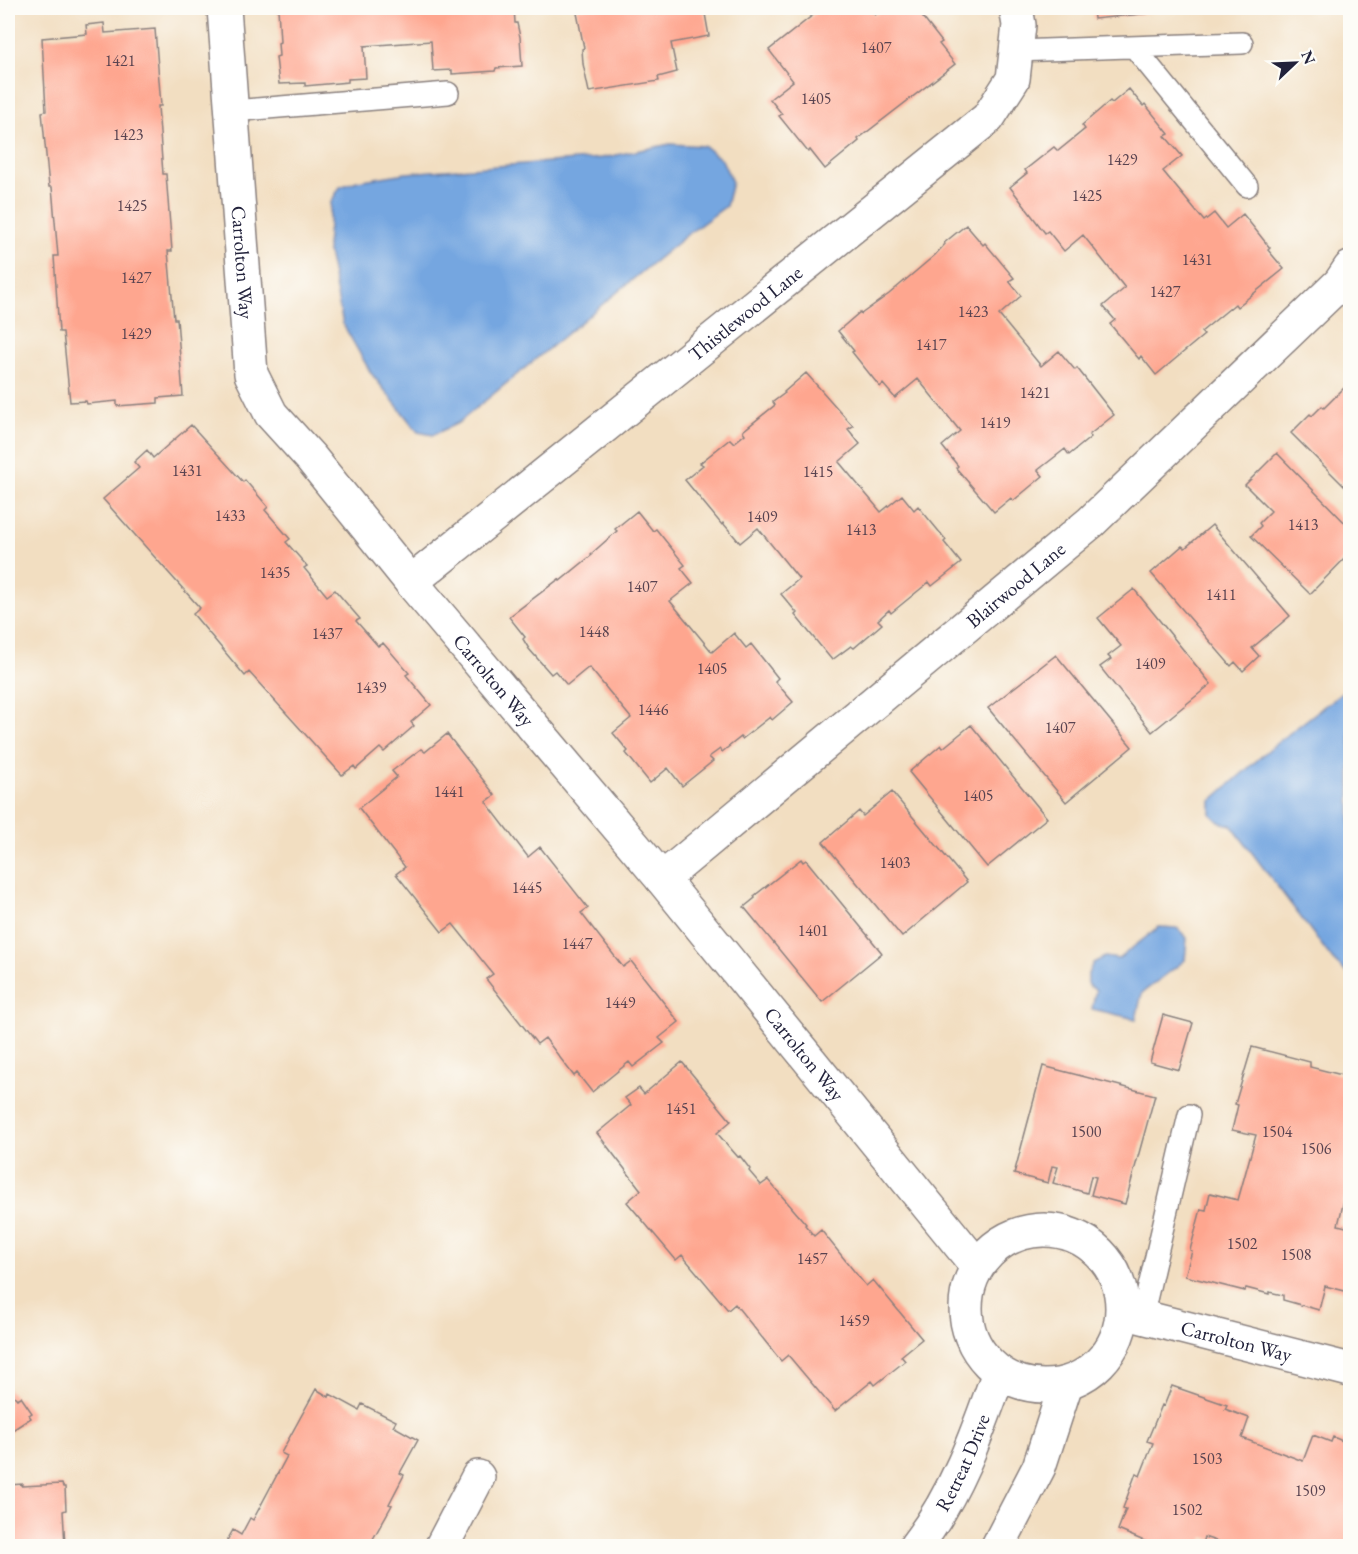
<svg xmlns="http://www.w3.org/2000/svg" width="1358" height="1554" viewBox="0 0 1358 1554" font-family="'EB Garamond',serif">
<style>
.water{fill:#75a6e0;stroke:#4c648e;stroke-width:1.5}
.building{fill:#fea68f}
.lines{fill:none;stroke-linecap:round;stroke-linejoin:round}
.lane-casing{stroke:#8a807e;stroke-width:24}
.street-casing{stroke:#8a807e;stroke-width:36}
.lane{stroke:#fff;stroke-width:21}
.street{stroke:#fff;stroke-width:33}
.labels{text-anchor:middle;stroke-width:4.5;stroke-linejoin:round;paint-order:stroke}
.number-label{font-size:16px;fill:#594350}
.street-label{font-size:20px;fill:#22223b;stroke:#fdfcf7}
</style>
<rect width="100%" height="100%" fill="#fdfcf7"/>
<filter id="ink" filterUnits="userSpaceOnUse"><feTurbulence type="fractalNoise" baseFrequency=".0167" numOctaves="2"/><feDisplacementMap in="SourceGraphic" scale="12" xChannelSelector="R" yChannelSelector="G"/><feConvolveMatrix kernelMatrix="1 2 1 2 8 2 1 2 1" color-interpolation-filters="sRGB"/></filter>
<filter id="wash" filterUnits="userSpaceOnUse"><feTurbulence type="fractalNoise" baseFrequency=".008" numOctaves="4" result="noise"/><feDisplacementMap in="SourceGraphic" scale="24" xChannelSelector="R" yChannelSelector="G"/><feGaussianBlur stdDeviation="1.35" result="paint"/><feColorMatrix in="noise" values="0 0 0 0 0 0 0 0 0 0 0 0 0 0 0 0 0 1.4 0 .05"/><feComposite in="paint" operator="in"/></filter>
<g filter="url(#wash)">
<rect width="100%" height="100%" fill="#f2dec1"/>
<!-- water -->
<path class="water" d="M670 144 704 146 722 160 732 182 726 206 688 234 458 423 433 435 418 432 371 373 343 324 327 247 331 202 340 187 357 181 406 173 602 158Z
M1350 686V976L1333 960 1231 825 1219 822 1211 814V801L1272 747Z
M1159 927 1177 928 1187 938 1185 960 1142 993 1136 1019 1092 1009 1096 990 1088 985V974L1093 963 1105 957 1118 959Z"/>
<g id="blocks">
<!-- building -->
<path class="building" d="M278 8H514L515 23H517L520 37 522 66 496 68 495 71 452 74V70L433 71 431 41 364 46 366 78 348 79V82L305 86V83L279 84 276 57 279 56 278 43 280 42Z
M576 8H704L709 36 671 43 677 72 658 77 659 81 589 92 583 64 582 49 584 48Z
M822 8H869L875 15 884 8H909L912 11 916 9 942 42 939 44 955 64 858 139 859 141 825 169 810 150 808 152 779 116 782 114 770 99 793 81 769 50Z
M1093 8H1156V9L1151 10V13L1094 19Z
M104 23 105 33 155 29 161 106H158L163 174H166L172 251H168L174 319H177L183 396 158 398V403L117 406V401L87 404 86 401 70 402 63 332H59L54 256H58L52 187H49L42 112 46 111 42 38 87 34 86 25Z
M1129 89 1143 106 1145 104 1169 134 1165 136 1182 156 1163 171 1204 221 1214 213 1226 228 1243 214 1270 248 1268 250 1284 269 1237 307 1235 304 1201 332 1204 335 1156 375 1141 356 1139 359 1110 324 1115 320 1103 306 1125 288 1083 235 1064 251 1048 231 1045 233 1010 187 1027 173 1025 170 1054 147 1058 151 1085 129 1082 125 1110 101 1112 103Z
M966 225 983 245 985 243 1014 278 1009 281 1021 296 999 315 1041 366 1059 351 1075 370 1077 368 1114 415 1089 435 1091 437 1069 455 1065 449 1038 470 1043 476 1013 501 1011 498 994 512 956 468 958 466 942 446 960 431 918 379 895 398 883 384 880 387 852 352 854 351 838 331 860 312 861 314 889 294 935 255 945 244 944 243Z
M806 373 853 426 848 429 860 444 839 462 881 512 902 495 914 510 918 506 946 540 944 542 961 563 932 586 929 582 891 613 889 610 878 620 882 624 854 648 851 646 832 660 795 615 797 613 781 594 799 579 758 528 740 543 723 523 722 525 685 480 703 465 700 463 730 439 734 443 745 434 743 431 775 405 773 402 785 393 784 392Z
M1349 383 1350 385V492L1291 433 1310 414 1312 416 1322 406 1324 408Z
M191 425 243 482 245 480 268 507 265 510 290 539 286 542 307 566 304 568 327 596 335 590 360 619 356 621 378 646 383 643 409 673 406 675 431 705 411 722 414 726 384 752 380 748 356 769 354 766 342 775 249 672 245 676 193 614 200 608 103 499 139 468 134 462 147 450 153 458Z
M1277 453 1350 528V553L1310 594 1251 536 1261 526 1259 523 1271 511 1245 485Z
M637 511 653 531 656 529 685 565 681 568 693 583 670 601 712 652 734 633 746 648 751 644 778 678 775 681 793 702 772 720 770 717 742 739 741 737 722 752 720 749 709 757 713 761 682 786 668 768 650 783 626 753 628 751 613 733 631 718 589 667 567 685 555 671 551 674 529 649 523 639 525 637 509 617 559 579 560 581 592 555 591 554 617 531 615 529Z
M1212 525 1290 616 1252 648 1259 656 1243 671 1235 662 1231 666 1151 573 1182 546 1185 548Z
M1134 589 1211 684 1152 732 1100 667 1111 659 1108 656 1121 646 1098 618Z
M1056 655 1132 747 1066 802 988 708Z
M971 725 1047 818 987 867 909 772 941 745 943 748Z
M447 734 495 795 486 802 528 857 540 847 588 908 581 913 623 967 631 961 679 1022 659 1038 664 1043 633 1067 629 1062 592 1092 577 1073 574 1076 545 1038 537 1044 486 979 493 974 453 924 442 932 396 874 405 867 359 808 397 777 392 771 421 749 425 752Z
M892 792 967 882 902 937 823 842 859 811 863 816Z
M801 859 803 862 806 860 882 953 822 1002 744 907 755 898 754 896Z
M1163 1015 1193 1023 1179 1070 1150 1062Z
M1252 1047 1310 1062V1067L1342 1075 1343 1070 1350 1072V1176L1338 1225 1350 1228V1285L1349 1292 1325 1286 1319 1310 1283 1300V1295L1269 1292V1294L1246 1288 1245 1291 1185 1276 1192 1251 1190 1250 1201 1209 1206 1210 1210 1193 1238 1200 1256 1135 1232 1130 1238 1105 1235 1104Z
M682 1062 731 1121 717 1133 738 1157 740 1156 750 1169 749 1171 761 1185 768 1180 806 1224 805 1225 814 1236 821 1230 866 1286 873 1280 922 1339 901 1356 905 1361 875 1385 872 1381 835 1411 788 1355 781 1361 735 1304 728 1310 682 1255 676 1260 627 1202 641 1190 597 1133 631 1105 625 1098 639 1088 644 1094Z
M1043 1066 1155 1095 1125 1204 1091 1195 1096 1177 1091 1176 1087 1193 1053 1183 1058 1167 1052 1166 1048 1183 1014 1174Z
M1172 1386 1227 1405 1225 1409 1249 1418 1242 1438 1303 1461 1313 1435 1331 1442 1333 1437 1350 1444V1546H1231L1204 1537 1201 1546H1156L1118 1530 1126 1509 1123 1508 1136 1473 1140 1476 1153 1443 1147 1441 1162 1405 1164 1406Z
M8 1389 17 1399 21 1397 32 1413 29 1415 31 1418 8 1433Z
M316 1389 329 1397 330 1394 359 1410 362 1404 396 1421 393 1426 418 1440 400 1473 404 1475 389 1504 392 1505 369 1546H224L233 1530 241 1535 250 1518 253 1520 287 1456 281 1453Z
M23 1484 22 1486 62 1484 63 1487H65L66 1510 63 1511 65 1546H8V1485Z"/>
</g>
</g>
<g filter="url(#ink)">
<use href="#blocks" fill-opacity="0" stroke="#8a807e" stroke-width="1.5"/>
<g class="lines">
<!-- lane casing -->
<g class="lane-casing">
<path id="lane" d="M1134 47 1247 186
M1016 51 1242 43
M232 111 448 93
M1142 1317 1189 1115"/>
</g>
<!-- street casing -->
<g class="street-casing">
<g id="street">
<path id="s1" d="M224 8 251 374 271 414 311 458 411 582 662 879 977 1266"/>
<path id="s2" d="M411 582 988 118 1013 79 1019 25 1016 8"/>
<path id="s3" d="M662 879 1091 522 1340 283 1350 268"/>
<circle cx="1044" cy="1308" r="78"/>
<path id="s4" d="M1123 1312 1350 1370"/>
<path d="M442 1546 478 1477"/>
<path id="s5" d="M916 1546C956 1494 977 1434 999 1372"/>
<path d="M998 1546 1039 1467 1066 1384"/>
</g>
</g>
<!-- lane -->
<use href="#lane" class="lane"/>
<!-- street -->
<use href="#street" class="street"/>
</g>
</g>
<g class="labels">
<!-- number labels -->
<g class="number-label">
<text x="876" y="53">1407</text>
<text x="120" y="66">1421</text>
<text x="816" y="104">1405</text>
<text x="128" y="140">1423</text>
<text x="1122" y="165">1429</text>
<text x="1087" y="201">1425</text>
<text x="132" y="211">1425</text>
<text x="1197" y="265">1431</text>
<text x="136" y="283">1427</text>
<text x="1165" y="297">1427</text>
<text x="973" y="317">1423</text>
<text x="136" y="339">1429</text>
<text x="931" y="350">1417</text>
<text x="1035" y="398">1421</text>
<text x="995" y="428">1419</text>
<text x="187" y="476">1431</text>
<text x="818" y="477">1415</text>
<text x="230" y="521">1433</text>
<text x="762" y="522">1409</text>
<text x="1303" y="530">1413</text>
<text x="861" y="535">1413</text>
<text x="275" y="578">1435</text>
<text x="642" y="592">1407</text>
<text x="1221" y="600">1411</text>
<text x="594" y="637">1448</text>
<text x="327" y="639">1437</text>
<text x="1150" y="669">1409</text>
<text x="712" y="674">1405</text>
<text x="371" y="693">1439</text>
<text x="653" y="715">1446</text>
<text x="1060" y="733">1407</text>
<text x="449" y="797">1441</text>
<text x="978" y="801">1405</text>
<text x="895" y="868">1403</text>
<text x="527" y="893">1445</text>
<text x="813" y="936">1401</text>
<text x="577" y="949">1447</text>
<text x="620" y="1008">1449</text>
<text x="681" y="1114">1451</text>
<text x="1086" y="1137">1500</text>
<text x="1277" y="1137">1504</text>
<text x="1316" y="1154">1506</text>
<text x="1242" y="1249">1502</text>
<text x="1296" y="1260">1508</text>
<text x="812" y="1264">1457</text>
<text x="854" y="1326">1459</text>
<text x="1207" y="1464">1503</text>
<text x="1310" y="1496">1509</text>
<text x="1187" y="1515">1502</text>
</g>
<!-- street labels -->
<g class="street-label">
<text dy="7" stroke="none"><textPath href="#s1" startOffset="255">Carrolton Way</textPath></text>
<text dy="7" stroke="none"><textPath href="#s2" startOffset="429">Thistlewood Lane</textPath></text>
<text dy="7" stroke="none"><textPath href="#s3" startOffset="460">Blairwood Lane</textPath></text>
<text dy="7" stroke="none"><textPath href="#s1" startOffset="759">Carrolton Way</textPath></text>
<text dy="7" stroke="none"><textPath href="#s1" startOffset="1245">Carrolton Way</textPath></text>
<text dy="7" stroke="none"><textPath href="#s4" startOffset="117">Carrolton Way</textPath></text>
<text dy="7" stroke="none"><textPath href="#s5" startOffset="96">Retreat Drive</textPath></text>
</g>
</g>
<!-- margin -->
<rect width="1358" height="1554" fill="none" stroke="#fdfcf7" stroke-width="30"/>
<!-- north arrow -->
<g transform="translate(1295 63) rotate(67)" stroke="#fdfcf7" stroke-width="4.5" paint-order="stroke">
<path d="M0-4.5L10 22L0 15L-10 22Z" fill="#22223b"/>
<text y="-9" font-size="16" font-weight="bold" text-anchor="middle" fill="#22223b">N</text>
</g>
</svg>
